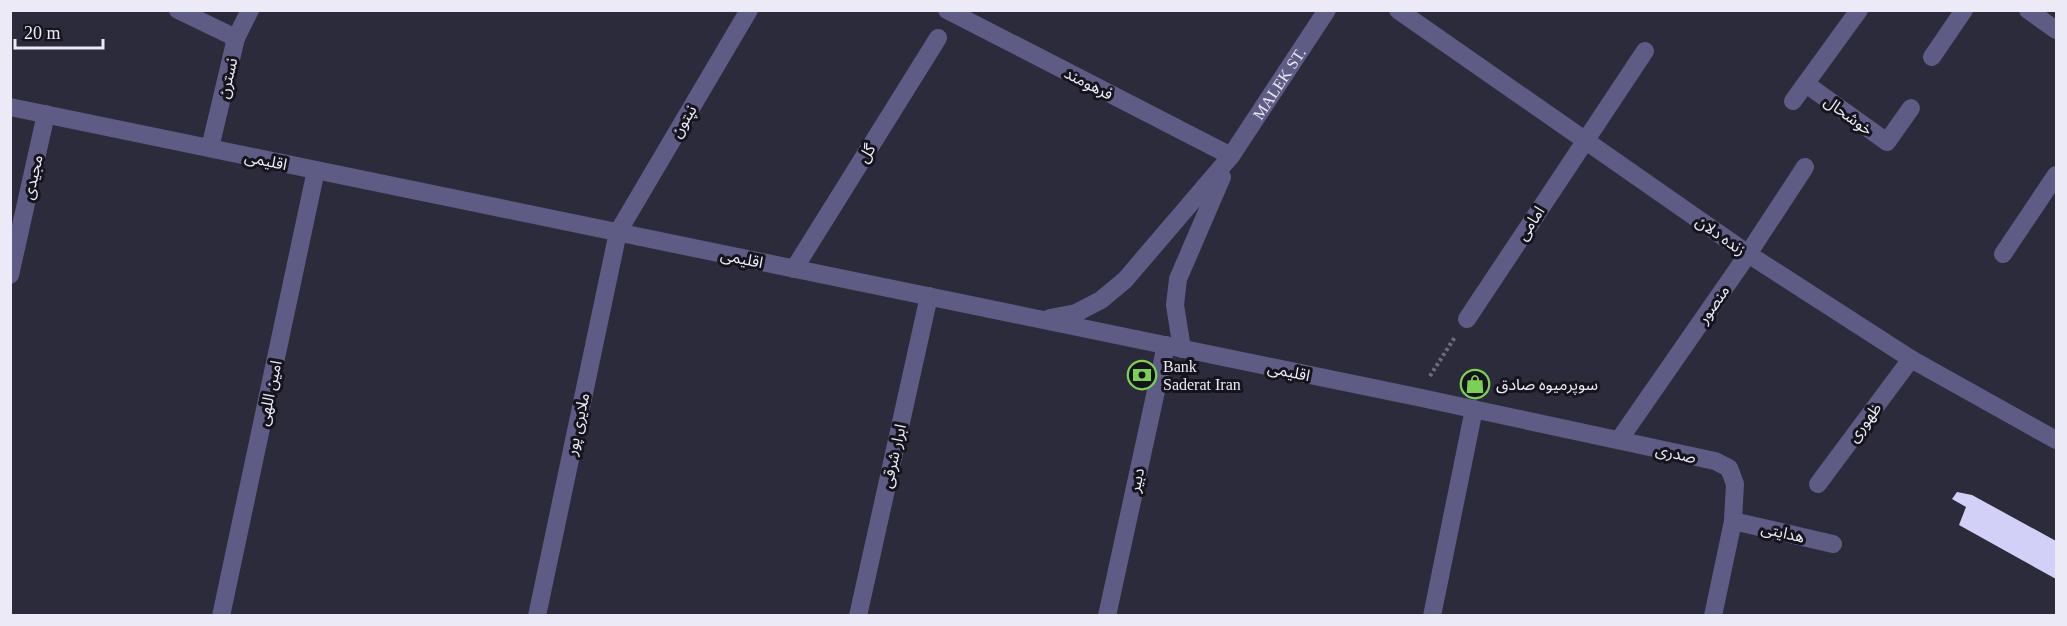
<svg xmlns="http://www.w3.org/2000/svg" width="2067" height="626" viewBox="0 0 2067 626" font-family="'Times New Roman','Noto Sans Arabic',serif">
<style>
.building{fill:#d2d0f7}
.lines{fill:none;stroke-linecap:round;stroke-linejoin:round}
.path{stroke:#6e6d7b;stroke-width:4;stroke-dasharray:3 3;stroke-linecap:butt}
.minor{stroke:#5e5b85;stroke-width:18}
.labels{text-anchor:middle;stroke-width:6;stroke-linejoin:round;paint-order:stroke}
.street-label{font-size:16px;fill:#ebeaf6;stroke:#15141c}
.poi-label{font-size:16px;fill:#ebeaf6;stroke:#15141c;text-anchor:start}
</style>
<rect width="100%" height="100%" fill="#2c2b3b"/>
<!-- building -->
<path class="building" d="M1957 492 1972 495 2056 541V579L1959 525 1966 507 1952 499Z"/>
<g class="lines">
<!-- path -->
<path class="path" d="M1430 376 1455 337"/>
<!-- minor -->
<g class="minor">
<path d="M178 10 236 38"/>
<path d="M947 10 1231 156"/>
<path d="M1398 10 1748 254 1911 359 2056 440"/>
<path d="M2028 10 2056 30"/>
<path d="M1932 57 1964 10"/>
<path d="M1806 84 1887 142 1911 108"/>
<path d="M1793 101 1859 10"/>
<path d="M10 107 1417 397 1715 461 1729 468 1735 484 1733 521 1713 616"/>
<path d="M210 148 236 38 250 10"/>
<path d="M2003 254 2056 175"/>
<path d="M794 269 938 38"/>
<path d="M10 275 46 114"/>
<path id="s1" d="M1050 318 1076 313 1101 300 1125 280 1231 156 1327 10"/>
<path d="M1467 319 1645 51"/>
<path d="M1182 349 1175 305 1178 279 1222 177"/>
<path d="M1619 440 1748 254 1805 167"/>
<path d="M1818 484 1911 359"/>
<path d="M1733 521 1833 544"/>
<path d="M221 616 316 170"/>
<path d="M537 616 618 232 749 10"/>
<path d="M858 616 929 296"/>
<path d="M1107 616 1166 345"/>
<path d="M1432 616 1474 409"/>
</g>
</g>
<!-- icons -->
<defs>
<g id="bank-ring" transform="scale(1.5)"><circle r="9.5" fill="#15141c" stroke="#7cd155" stroke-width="1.5"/><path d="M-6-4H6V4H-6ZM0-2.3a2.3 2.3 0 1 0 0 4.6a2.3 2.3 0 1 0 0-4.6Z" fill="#7cd155"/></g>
<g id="shop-ring" transform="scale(1.5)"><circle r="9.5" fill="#15141c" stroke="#7cd155" stroke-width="1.5"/><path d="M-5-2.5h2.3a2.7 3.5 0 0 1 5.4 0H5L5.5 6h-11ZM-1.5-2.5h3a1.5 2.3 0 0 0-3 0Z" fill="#7cd155"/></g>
</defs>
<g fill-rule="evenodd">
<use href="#bank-ring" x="1142" y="375"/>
<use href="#shop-ring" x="1475" y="384"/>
</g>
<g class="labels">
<!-- street labels -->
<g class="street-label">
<text transform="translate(227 78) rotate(-77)" y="6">نسترن</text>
<text transform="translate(1089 83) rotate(27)" y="6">فرهومند</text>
<text dy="6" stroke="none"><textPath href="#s1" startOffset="336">MALEK ST.</textPath></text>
<text transform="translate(1849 115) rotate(36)" y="6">خوشحال</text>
<text transform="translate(683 121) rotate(-59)" y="6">نپتون</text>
<text transform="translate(866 153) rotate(-58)" y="6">گل</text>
<text transform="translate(266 160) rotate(12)" y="6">اقلیمی</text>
<text transform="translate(32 177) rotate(-77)" y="6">مجیدی</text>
<text transform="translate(1530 223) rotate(-57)" y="6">امامی</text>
<text transform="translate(1721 235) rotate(35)" y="6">زنده دلان</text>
<text transform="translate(742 258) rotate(12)" y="6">اقلیمی</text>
<text transform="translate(1713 304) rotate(-55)" y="6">منصور</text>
<text transform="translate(1289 371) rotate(12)" y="6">اقلیمی</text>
<text transform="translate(269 393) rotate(-78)" y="6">امین اللهی</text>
<text transform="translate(1864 422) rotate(-53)" y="6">ظهوری</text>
<text transform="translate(577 424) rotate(-78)" y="6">ملایری پور</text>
<text transform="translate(1676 453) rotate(12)" y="6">صدری</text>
<text transform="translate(893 456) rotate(-77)" y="6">ابرار شرقی</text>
<text transform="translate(1136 480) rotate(-78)" y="6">دبیر</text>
<text transform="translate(1783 532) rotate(13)" y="6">هدایتی</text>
</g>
<!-- poi labels -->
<g class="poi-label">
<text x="1163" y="372">Bank<tspan x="1163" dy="18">Saderat Iran</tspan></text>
<text x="1496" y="390">سوپرمیوه صادق</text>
</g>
</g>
<!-- border -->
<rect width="2067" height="626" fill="none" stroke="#ebeaf6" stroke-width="24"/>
<!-- scale -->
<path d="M15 39v9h88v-9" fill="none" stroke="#ebeaf6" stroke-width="3"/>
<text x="24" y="39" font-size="18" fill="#ebeaf6" stroke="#15141c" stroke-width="4.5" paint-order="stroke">20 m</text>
</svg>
